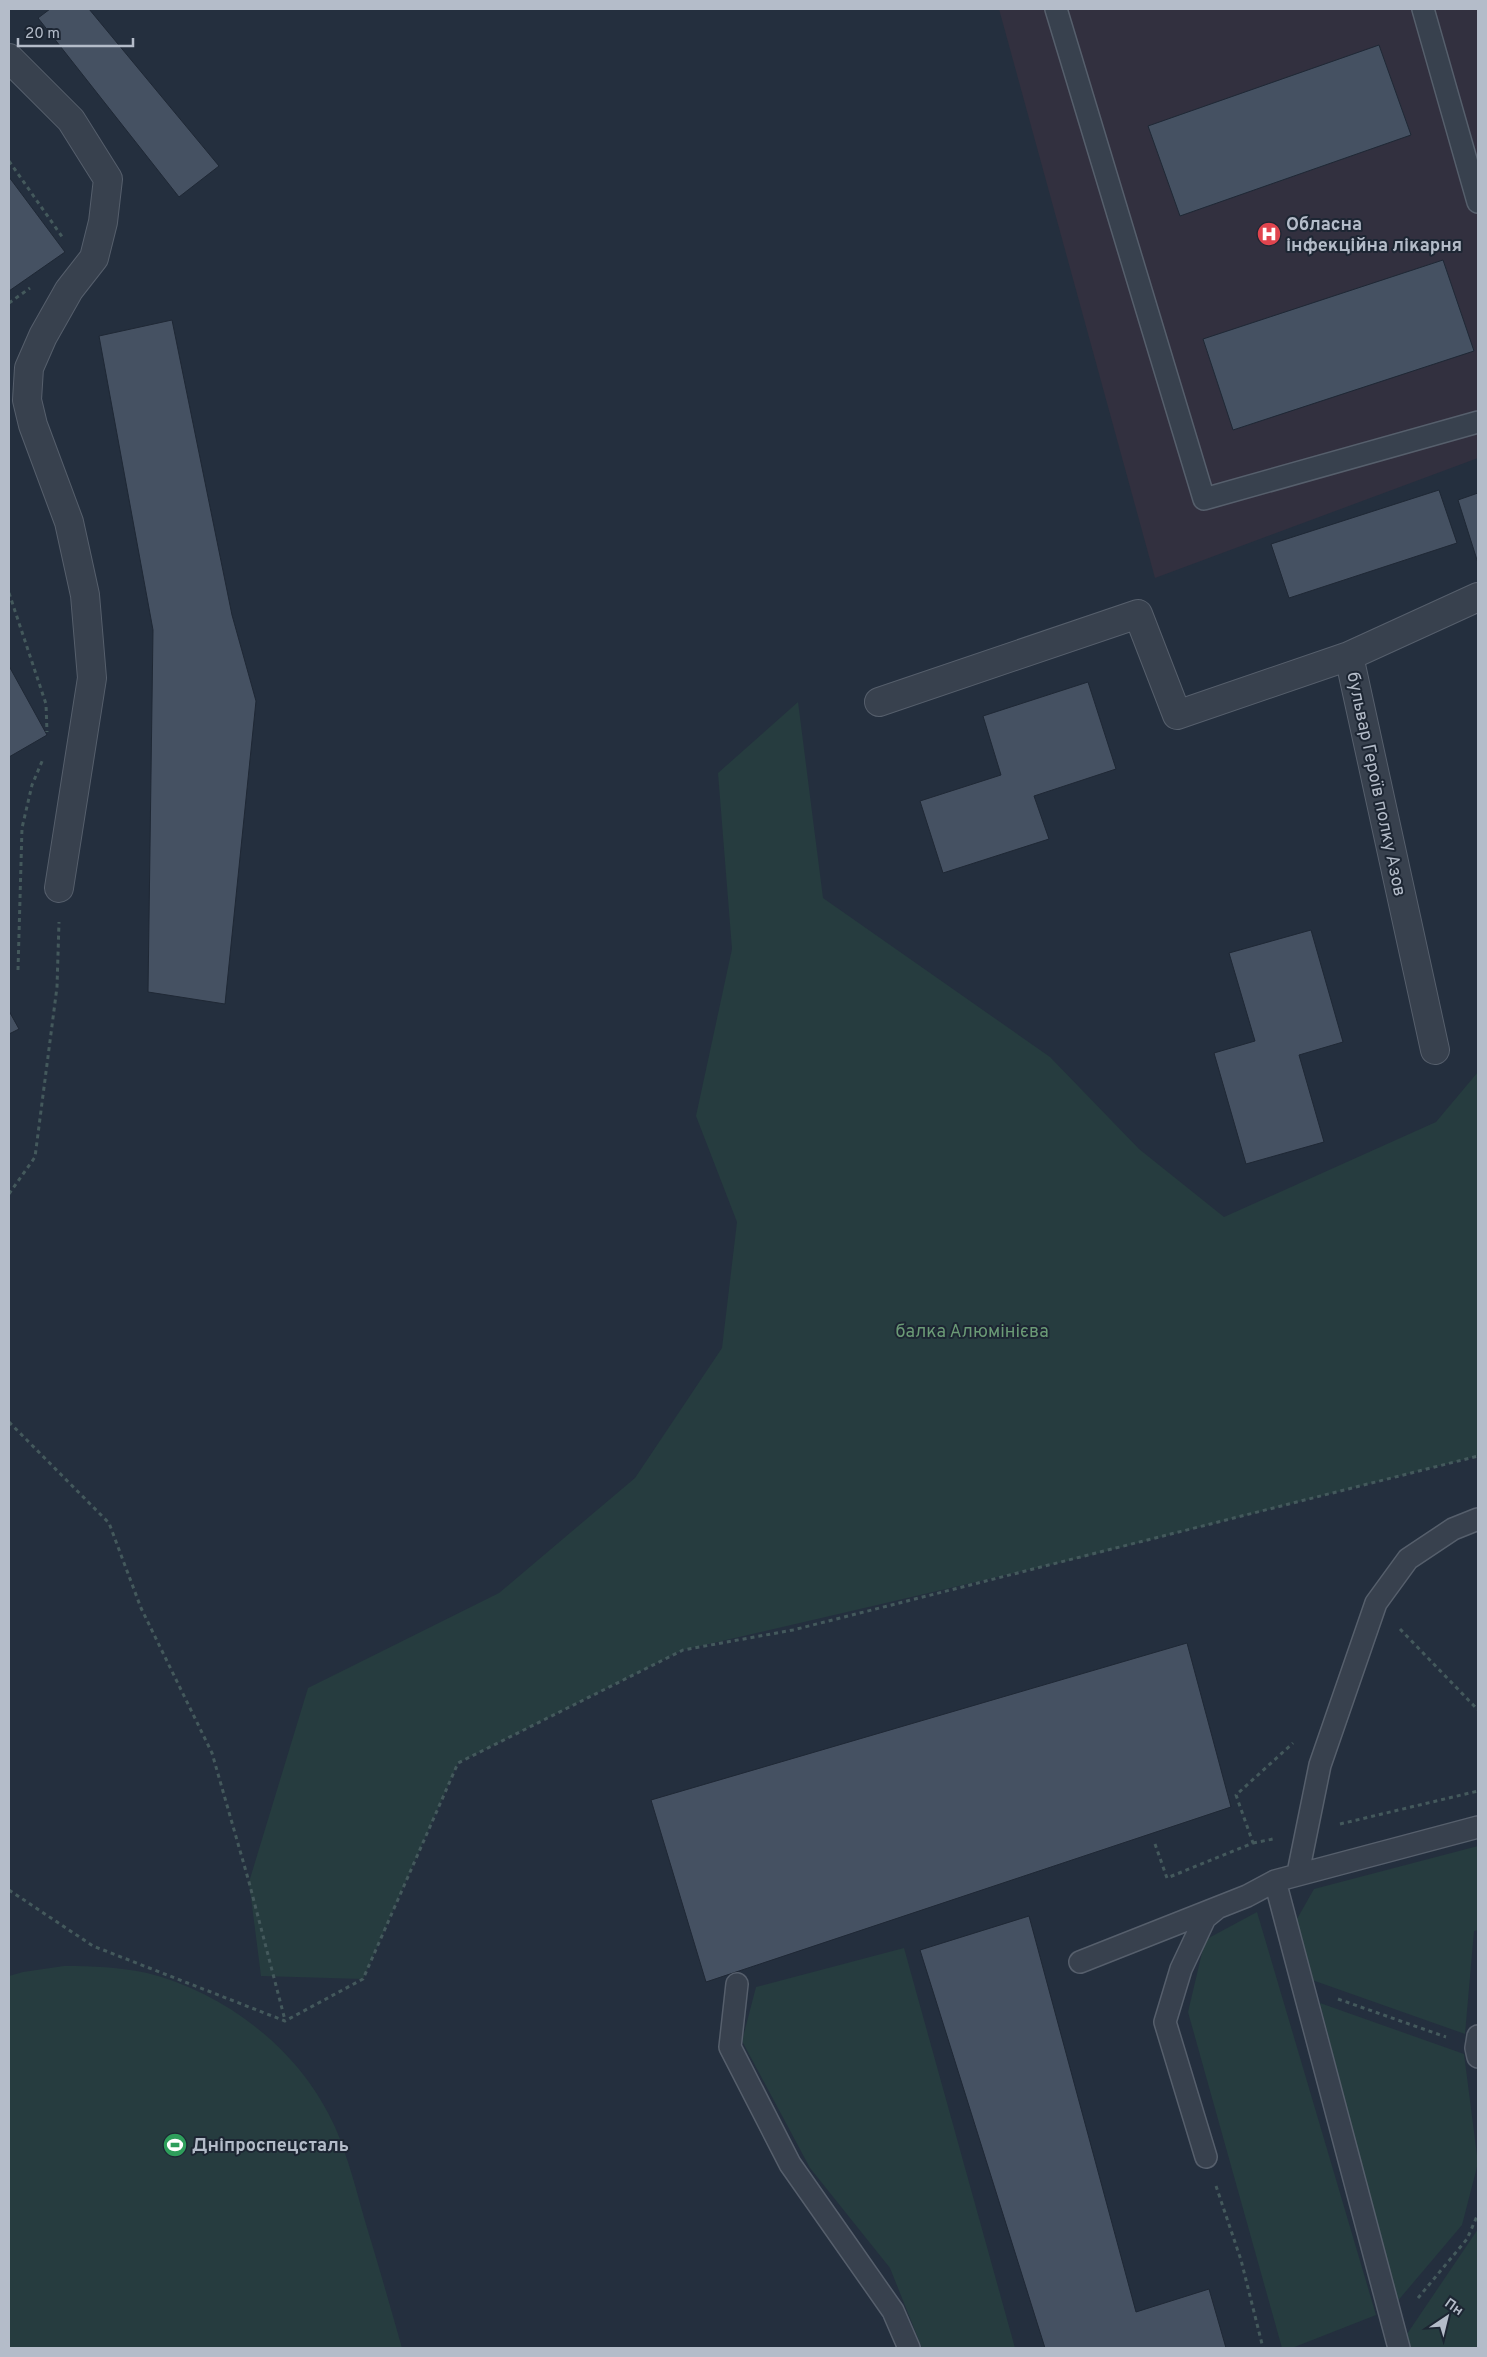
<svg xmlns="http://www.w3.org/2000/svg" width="1487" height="2357" viewBox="0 0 1487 2357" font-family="Overpass,sans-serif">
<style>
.medical{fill:#32303f}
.green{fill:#263c3f}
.building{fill:#455162;stroke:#1f2835}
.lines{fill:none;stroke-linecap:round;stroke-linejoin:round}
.lane-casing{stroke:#565f6c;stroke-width:24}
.street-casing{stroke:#565f6c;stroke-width:30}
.path{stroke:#44595c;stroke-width:3;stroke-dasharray:4 4;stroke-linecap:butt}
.lane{stroke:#38414e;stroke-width:21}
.street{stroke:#38414e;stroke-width:28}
.labels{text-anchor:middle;stroke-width:4;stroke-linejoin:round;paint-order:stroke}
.poi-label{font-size:18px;font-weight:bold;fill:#b4bcc9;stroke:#1d2633;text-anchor:start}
.street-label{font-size:18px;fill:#b4bcc9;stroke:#1d2633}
.park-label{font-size:18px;fill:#6b9a76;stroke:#1d2633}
</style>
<rect width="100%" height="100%" fill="#242f3e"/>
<!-- medical -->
<path class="medical" d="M999 9H1478V458L1155 578Z"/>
<!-- green -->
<path class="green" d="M798 702 823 898 1050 1057 1139 1149 1224 1217 1436 1122 1478 1072V1456L1080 1558 683 1650 458 1763 363 1979 261 1976 249 1882 308 1688 499 1593 635 1478 722 1348 737 1222 696 1116 732 949 718 773Z
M1478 1846V1930L1474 1931 1465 2034 1312 1980 1297 1919 1314 1889Z
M1257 1912 1376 2315 1292 2348H1282L1188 2012 1205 1940Z
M904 1948 1015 2348H922L890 2268 810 2168 742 2041 756 1987Z
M64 1966C92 1966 120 1967 147 1973 227 1993 301 2051 335 2127 348 2157 356 2189 365 2221 378 2263 390 2306 402 2348H9V1976L23 1972Z
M1320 2003 1464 2054 1478 2163 1462 2225 1396 2303Z
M1478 2229V2348H1411L1407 2334Z"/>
<!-- building -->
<path class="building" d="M50 9H89L219 166 179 197 38 18Z
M1379 45 1411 135 1180 216 1148 126Z
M9 177 65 252 9 291Z
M1443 260 1474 351 1233 430 1203 339Z
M172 320 232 615 256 701 225 1004 148 992 153 630 99 336Z
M1439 490 1457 543 1289 598 1271 544Z
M1478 493V563L1458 500Z
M9 666 47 735 9 757Z
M1088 682 1116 769 1034 796 1049 839 943 873 920 801 1001 775 983 716Z
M1311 930 1343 1042 1299 1055 1324 1142 1246 1164 1214 1053 1255 1041 1229 953Z
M9 1011 19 1029 9 1034Z
M1187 1643 1231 1807 706 1982 651 1800Z
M1029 1916 1136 2312 1209 2289 1226 2348H1045L920 1950Z"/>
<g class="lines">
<!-- lane casing -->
<g class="lane-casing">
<path id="lane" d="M1056 9 1204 499 1478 422
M1423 9 1478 202
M1298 1873 1320 1765 1376 1603 1408 1559 1453 1529 1478 1519
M1275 1881 1399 2348
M1080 1962 1247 1896 1275 1881 1478 1827
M737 1984 730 2047 790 2164 893 2311 909 2348
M1478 2036 1476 2048 1478 2057
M1206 2157 1165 2022 1181 1969 1205 1918 1216 1909"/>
</g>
<!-- street casing -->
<g class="street-casing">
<path id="street" d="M9 58 71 120 108 179 103 222 94 258 69 290 43 336 29 368 27 400 33 425 69 522 85 595 92 678 59 888
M879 702 1138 614 1177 715 1349 656
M1435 1050 1349 656 1478 597"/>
</g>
<!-- path -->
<path class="path" d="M9 161 63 238
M9 303 30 288
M9 593 46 704 47 732
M18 970 22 828 32 785 43 759
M9 1194 35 1157 57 987 59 922
M9 1422 109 1523 141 1608 212 1753 249 1882 285 2020
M1400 1629 1478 1710
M1340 1824 1478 1791
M1253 1843 1273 1839
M1155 1844 1167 1878 1253 1843 1236 1795 1293 1743
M9 1890 93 1946 285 2021 363 1979 458 1763 683 1650 793 1630 1478 1456
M1338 1999 1446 2037
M1216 2186 1241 2260 1263 2348
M1418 2298 1467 2239 1478 2214"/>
<!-- lane -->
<use href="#lane" class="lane"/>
<!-- street -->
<use href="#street" class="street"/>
</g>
<!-- icons -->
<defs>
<g id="hospital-disc" transform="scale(1.25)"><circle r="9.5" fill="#e0444e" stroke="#1d2633"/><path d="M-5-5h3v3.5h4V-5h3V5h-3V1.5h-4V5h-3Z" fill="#fff"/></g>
<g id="stadium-disc" transform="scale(1.25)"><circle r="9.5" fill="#2e9e5b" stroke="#1d2633"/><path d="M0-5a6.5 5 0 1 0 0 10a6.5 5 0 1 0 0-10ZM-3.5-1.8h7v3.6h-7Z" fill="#fff"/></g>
</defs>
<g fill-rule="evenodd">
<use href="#hospital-disc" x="1269" y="234"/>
<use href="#stadium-disc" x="175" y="2145"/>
</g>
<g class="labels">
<!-- poi labels -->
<g class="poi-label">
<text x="1286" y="230">Обласна<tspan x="1286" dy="21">інфекційна лікарня</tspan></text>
<text x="192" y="2151">Дніпроспецсталь</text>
</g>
<!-- street labels -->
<g class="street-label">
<text transform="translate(1377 784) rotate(78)" y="6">бульвар Героїв полку Азов</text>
</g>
<!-- park labels -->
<g class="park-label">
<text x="972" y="1337">балка Алюмінієва</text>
</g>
</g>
<!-- border -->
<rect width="1487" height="2357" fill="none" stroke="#b4bcc9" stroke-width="20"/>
<!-- north arrow -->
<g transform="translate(1447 2317) rotate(35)" stroke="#1d2633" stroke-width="4" paint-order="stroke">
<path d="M0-4L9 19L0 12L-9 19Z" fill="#b4bcc9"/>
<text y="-8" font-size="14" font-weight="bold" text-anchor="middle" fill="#b4bcc9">Пн</text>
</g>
<!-- scale -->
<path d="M18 38v8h115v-8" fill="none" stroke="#b4bcc9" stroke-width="2.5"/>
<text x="25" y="38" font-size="15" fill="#b4bcc9" stroke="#1d2633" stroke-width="4" paint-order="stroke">20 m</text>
</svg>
